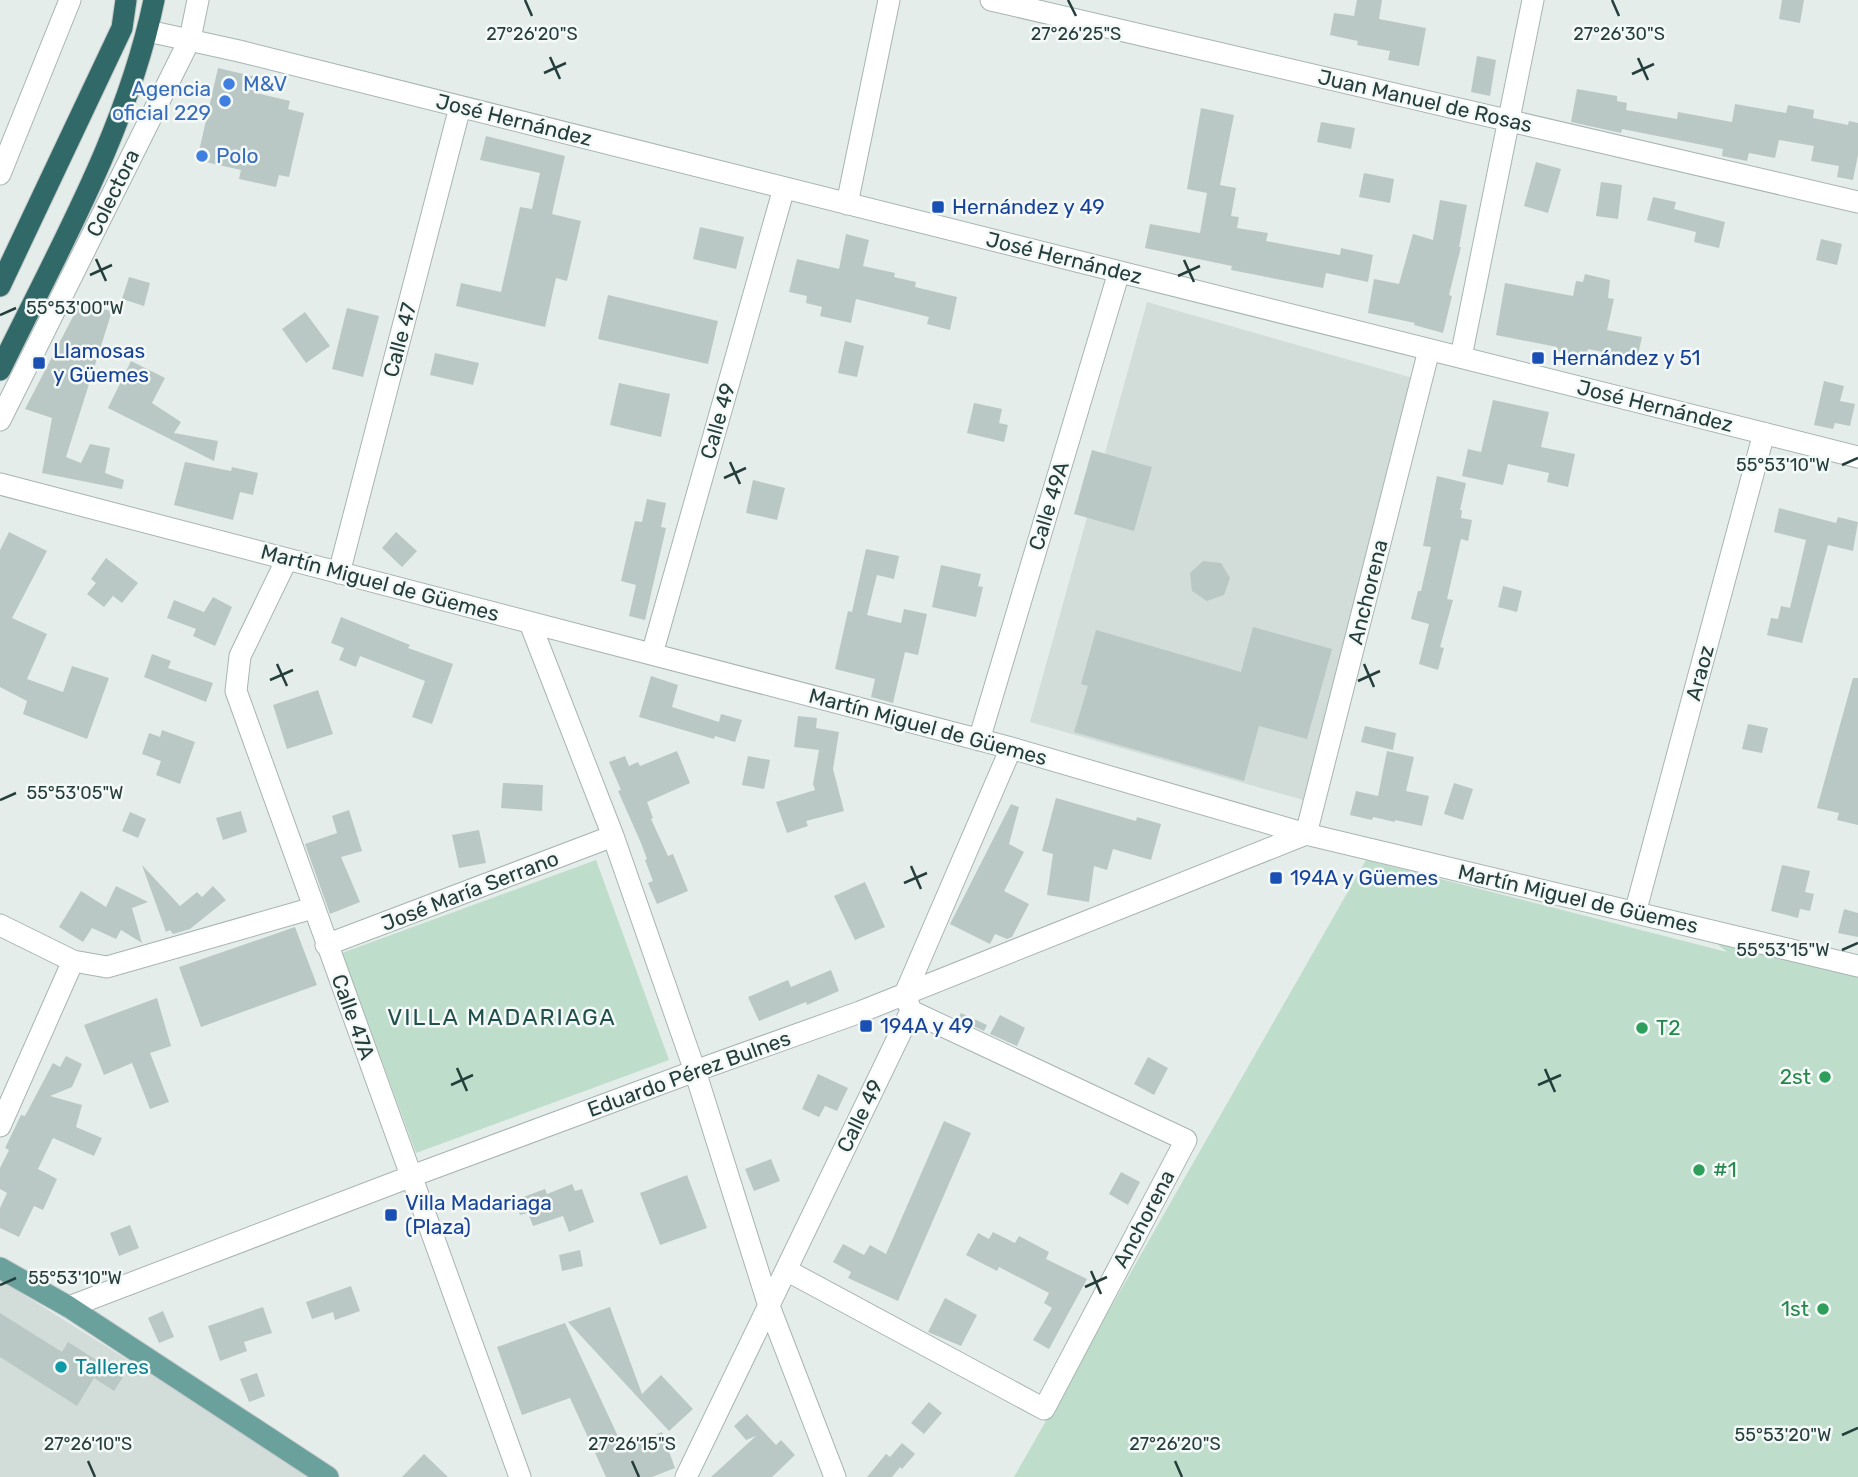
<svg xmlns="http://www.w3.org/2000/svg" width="1858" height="1477" viewBox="0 0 1858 1477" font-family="Rubik,sans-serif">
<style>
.built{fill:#d2ddda}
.green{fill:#beddcb}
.building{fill:#b9c8c4}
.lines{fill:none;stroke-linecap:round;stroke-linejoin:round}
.minor-casing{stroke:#a7b5b2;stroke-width:23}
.major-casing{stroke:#c2c9c8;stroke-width:23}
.highway-casing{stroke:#c2c9c8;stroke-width:23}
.minor{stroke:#fff;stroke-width:21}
.major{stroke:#6aa19c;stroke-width:21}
.highway{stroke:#306967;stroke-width:21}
.ticks{fill:none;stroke:#243e3b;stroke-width:2.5}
.shop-dot{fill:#3f7fe0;stroke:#f4f9f8;stroke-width:2.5}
.transit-dot{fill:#1a4fb4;stroke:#f4f9f8;stroke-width:2.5}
.leisure-dot{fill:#2e9e5b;stroke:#f4f9f8;stroke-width:2.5}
.culture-dot{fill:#0f9aa8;stroke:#f4f9f8;stroke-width:2.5}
.labels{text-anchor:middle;stroke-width:5;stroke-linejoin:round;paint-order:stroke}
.shop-label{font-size:21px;fill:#366cbe;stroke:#f4f9f8;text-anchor:start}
.street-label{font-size:21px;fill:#243e3b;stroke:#f4f9f8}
.transit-label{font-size:21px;fill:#164399;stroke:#f4f9f8;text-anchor:start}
.leisure-label{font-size:21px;fill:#27864d;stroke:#f4f9f8;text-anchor:start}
.culture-label{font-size:21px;fill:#0d838f;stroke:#f4f9f8;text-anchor:start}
.neighbourhood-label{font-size:23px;letter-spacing:2px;fill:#20504c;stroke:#f4f9f8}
.ticks-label{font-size:18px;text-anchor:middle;fill:#243e3b;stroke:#f4f9f8;stroke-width:5;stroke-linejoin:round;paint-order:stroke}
</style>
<rect width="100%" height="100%" fill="#e4edea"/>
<!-- built -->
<path class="built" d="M1147 302 1420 380 1303 800 1030 722Z
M0 1281 16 1290 315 1477H0Z"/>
<!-- green -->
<path class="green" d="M596 860 669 1060 416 1153 342 953Z
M1366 860 1727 952 1710 938 1858 977V1477H1014Z"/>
<!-- building -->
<path class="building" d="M1357 0H1382L1379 19 1426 28 1419 66 1388 60 1390 51 1357 45 1358 41 1330 35 1334 13 1354 16Z
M1782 0H1804L1800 23 1779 19Z
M1477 56 1496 60 1490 96 1471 92Z
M218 68 260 78 256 93 290 101 288 109 304 113 289 177 279 175 276 187 239 179 241 170 197 160Z
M1577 89 1617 96V101L1627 103 1626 110 1677 119 1678 112 1732 122 1735 104 1786 113 1788 105 1814 110 1813 118 1848 125 1849 121 1858 123V155L1853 180 1837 177 1839 166 1811 161 1814 146 1779 140 1775 158 1749 153 1747 161 1722 156 1723 149 1622 129 1621 133 1571 122Z
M1201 108 1234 115 1220 185 1236 188 1231 216 1239 217 1237 228 1268 233 1266 241 1340 255 1341 248 1373 255 1368 282 1326 273 1323 288 1231 270 1232 266 1145 248 1150 224 1200 233 1207 193 1187 189Z
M1321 122 1355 128 1351 149 1317 142Z
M486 136 565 156 552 214 581 221 567 281 556 278 545 327 456 306 461 283 501 292 520 207 532 209 540 173 480 160Z
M1536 162 1561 169 1548 213 1524 206Z
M1364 173 1394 179 1390 203 1359 197Z
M1601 182 1622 185 1618 219 1596 216Z
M1653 197 1676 202 1674 209 1725 222 1719 248 1694 242 1696 232 1647 220Z
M1440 200 1467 205 1459 247H1461L1449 295 1452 296 1443 333 1414 325 1415 323 1368 313 1374 279 1399 284 1413 234 1433 240Z
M700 227 744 237 736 269 693 259Z
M846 234 869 240 863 266 895 273 894 277 916 282 915 287 957 297 950 330 927 324 929 317 856 299 851 323 820 316 822 307 806 303 807 296 789 292 797 259 839 269Z
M1821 239 1842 244 1837 265 1816 260Z
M1585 274 1610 280 1608 298 1614 299 1607 330 1642 337 1637 359 1588 349 1587 356 1556 351 1557 347 1496 335 1505 283 1573 296 1576 281 1583 282Z
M129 277 150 283 144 306 122 299Z
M608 295 718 321 708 364 598 339Z
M79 305 112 311 66 457 81 463 90 444 110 448 105 473 124 480 122 489 42 473 52 418 25 409Z
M347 308 379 316 363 377 332 369Z
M305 312 330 346 306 363 282 329Z
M845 341 864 346 857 377 838 373Z
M435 353 479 363 473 385 430 375Z
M131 361 165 378 152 403 181 422 174 433 218 441 214 461 108 408Z
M1824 381 1844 386 1840 401 1855 404 1850 426 1835 423 1833 429 1814 425Z
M619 383 670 394 661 437 610 425Z
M1493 400 1549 412 1541 447 1575 454 1568 487 1547 482 1549 473 1508 464 1503 485 1462 476 1468 449 1481 452Z
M974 403 1002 409 999 423 1008 425 1004 442 967 433Z
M1092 450 1152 467 1134 531 1074 514Z
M185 462 231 471 232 467 258 473 253 495 240 492 233 520 174 505Z
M1437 476 1466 483 1460 510H1462L1461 518 1472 520 1468 541 1461 539 1447 599 1453 600 1440 647 1444 648 1438 670 1419 664 1429 624 1411 619 1418 591H1421L1431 547 1423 546Z
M753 480 785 488 777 520 746 513Z
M647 499 666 503 661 527 666 528 645 620 629 616 636 585 621 581 635 521 642 522Z
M1779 508 1836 523 1838 517 1858 522 1853 551 1828 545 1802 643 1767 635 1771 618 1778 619 1781 606 1790 608 1806 540 1774 532Z
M9 532 47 551 12 618 47 634 27 679 63 692 72 666 109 678 87 739 23 714 27 701 0 687V550Z
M396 532 417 551 402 567 382 548Z
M866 549 899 556 894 579 877 575 867 615 901 623 904 609 927 614 918 655 905 652 893 703 871 697 875 679 835 669 848 611 852 612Z
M106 558 138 583 122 603 113 596 104 607 87 594 96 583 91 579Z
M1203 561 1221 563 1230 578 1224 595 1207 601 1192 591 1190 573Z
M941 565 981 574 978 586 983 587 976 617 932 607Z
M1503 586 1522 591 1517 612 1498 607Z
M213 597 232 607 215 646 193 636 196 629 167 618 174 600 204 612Z
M341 617 410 645 408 648 453 664 432 724 412 717 425 681 360 656 356 667 339 660 344 648 331 643Z
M1253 627 1332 649 1307 739 1259 726 1244 781 1074 732 1088 686 1081 684 1096 630 1241 672Z
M152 654 171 661 168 668 213 683 206 702 144 677Z
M651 676 678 685 672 707 719 722 721 714 742 720 735 742 715 736 714 739 639 717Z
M1853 678H1858V825L1837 820 1839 813 1817 808Z
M318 690 333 734 287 749 273 705Z
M798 716 817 718 816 728 839 732 833 769 844 811 806 821 808 826 787 833 776 802 815 790 813 784 819 750 794 747Z
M1748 724 1768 728 1762 753 1742 749Z
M1365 726 1396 733 1393 750 1361 742Z
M162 730 195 742 180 784 156 775 161 761 142 754 149 733 160 737Z
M677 751 690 783 647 802 653 818 651 819 668 856 673 854 688 891 657 904 648 883 653 881 645 860 647 859 641 843 618 791 621 790 609 762 625 756 629 766 638 762 640 766Z
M1387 751 1414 757 1406 791 1429 796 1422 826 1395 820V822L1373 817 1372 820 1350 815 1356 791 1378 796Z
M748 756 770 760 764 789 742 785Z
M503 783 543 785 542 811 501 808Z
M1454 783 1473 789 1463 820 1444 814Z
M1056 798 1136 821 1137 817 1161 824 1151 860 1113 849 1107 870 1094 866 1089 902 1047 895 1053 854 1042 851Z
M1011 804 1019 807 1009 844 1024 852 1004 891 1029 904 1012 937 1007 939 995 934 990 944 950 924Z
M349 810 362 851 341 857 360 902 330 914 305 844 337 833 332 816Z
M241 811 247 832 223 840 216 818Z
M130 812 146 819 138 838 122 831Z
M479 830 486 863 459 868 452 835Z
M142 865 180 906 197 892 202 897 213 886 226 900 190 929 173 934 170 930 166 932Z
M1782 865 1810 871 1805 892 1814 894 1810 911 1800 909 1798 918 1771 911Z
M865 882 885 927 855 940 834 896Z
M116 886 148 902 132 908 142 943 121 930 116 939 92 928 83 942 59 927 81 891 106 907Z
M1844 909 1858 913V937L1838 933Z
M295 927 317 985 201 1027 179 967Z
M831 970 839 991 807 1005 806 1002 759 1021 748 997 788 980 791 987Z
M157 998 171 1046 150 1053 169 1102 150 1109 132 1063 104 1075 84 1025Z
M961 1013 987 1025 984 1031 958 1019Z
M1000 1015 1025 1028 1017 1046 990 1034Z
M66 1056 82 1064 72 1087 50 1096 82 1105 76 1127 102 1138 94 1156 53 1138 38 1169 57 1179 43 1210 34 1206 19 1237 0 1228V1208L7 1193 0 1189V1168L9 1150 5 1148 21 1115 25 1116 53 1063 60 1067Z
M1148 1057 1168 1068 1154 1095 1134 1084Z
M818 1074 848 1088 837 1111 825 1106 819 1117 802 1109Z
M944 1121 971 1133 898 1301 848 1278 851 1272 833 1262 843 1244 864 1255 870 1245 886 1254Z
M771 1159 780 1181 754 1191 745 1169Z
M1121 1172 1140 1182 1128 1205 1109 1194Z
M687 1175 707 1228 660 1245 640 1193Z
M572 1184 575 1191 582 1189 594 1222 569 1232 563 1216 533 1226 528 1213 520 1215 515 1200 545 1189 547 1194Z
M130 1225 139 1248 119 1256 110 1233Z
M993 1232 1015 1243 1019 1236 1049 1252 1046 1259 1087 1279 1049 1349 1033 1340 1052 1308 1044 1303 1049 1293 999 1267 997 1271 966 1255 978 1233 989 1239Z
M580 1250 583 1266 562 1271 559 1255Z
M351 1286 360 1311 335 1320 333 1312 312 1319 306 1302Z
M945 1298 977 1315 961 1346 928 1332Z
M263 1307 272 1333 244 1342 247 1351 220 1361 208 1326Z
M610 1307 642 1394 661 1375 693 1409 669 1431 568 1322Z
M163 1311 174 1337 159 1343 148 1318Z
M0 1313 62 1352 68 1342 123 1377 114 1391 94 1378 77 1406 0 1357Z
M565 1323 623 1447 662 1432 675 1468 652 1477H606L570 1398 522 1415 497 1347Z
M257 1373 265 1396 249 1402 240 1379Z
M929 1402 942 1413 924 1434 911 1423Z
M747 1414 776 1445 781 1440 795 1455 772 1477H711L756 1436 746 1440 734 1426Z
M902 1443 915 1454 902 1469 900 1467 892 1477H867L886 1454 890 1457Z
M424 1454 448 1477H402Z"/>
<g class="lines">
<!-- minor casing -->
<g class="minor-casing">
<path id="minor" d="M991 0 1858 202
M148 31 239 51 1858 457
M0 174 70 0
M847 204 889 0
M1461 357 1533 0
M0 420 190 39 198 0
M0 484 1011 748 1306 834 1858 966
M287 559 240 656 236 691 520 1477
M339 573 460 107
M530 623 613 836 695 1071 769 1306 835 1477
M652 654 784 188
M979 740 1119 272
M1306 834 1429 350
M1635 913 1764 433
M0 925 73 961 107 967 313 908
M326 945 613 836
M0 1126 73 961
M786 1270 1044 1409 1186 1140 911 1011
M69 1307 412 1176 695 1071 860 1012 1306 834
M686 1477 911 1011 905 994 1011 748"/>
</g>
<!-- major casing -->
<g class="major-casing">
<path id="major" d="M0 1268 69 1307 328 1477"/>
</g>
<!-- highway casing -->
<g class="highway-casing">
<path id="highway" d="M0 286 122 28 126 0
M0 370C58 250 127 131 154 0"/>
</g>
<!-- minor -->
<use href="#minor" class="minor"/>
<!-- major -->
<use href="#major" class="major"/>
<!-- highway -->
<use href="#highway" class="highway"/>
</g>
<!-- ticks -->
<path class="ticks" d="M525 0 532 16M1068 0 1076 16M1612 0 1619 16M550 57 560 79M1638 58 1648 80M544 73 566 63M1632 74 1654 64M96 259 106 281M1184 260 1194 282M90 275 112 265M1178 276 1200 266M0 315 16 308M730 462 740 484M1842 465 1858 458M724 478 746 468M277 664 287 686M1364 664 1374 687M270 680 293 670M1358 681 1380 671M0 800 16 793M911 866 921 889M904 883 927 873M1842 950 1858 943M457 1068 467 1091M1545 1069 1555 1092M451 1085 473 1075M1538 1085 1561 1075M1091 1271 1101 1294M0 1285 16 1278M1085 1287 1107 1277M1842 1435 1858 1428M88 1461 95 1477M632 1461 639 1477M1175 1461 1182 1477"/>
<!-- markers -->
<g class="shop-dot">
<circle cx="229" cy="84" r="7"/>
<circle cx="225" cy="101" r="7"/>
<circle cx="202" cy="156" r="7"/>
</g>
<g class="transit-dot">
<rect x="931" y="200" width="14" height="14" rx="3.5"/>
<rect x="1531" y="351" width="14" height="14" rx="3.5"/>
<rect x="32" y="356" width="14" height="14" rx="3.5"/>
<rect x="1269" y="871" width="14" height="14" rx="3.5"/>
<rect x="859" y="1019" width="14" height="14" rx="3.5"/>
<rect x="384" y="1208" width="14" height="14" rx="3.5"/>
</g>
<g class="leisure-dot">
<circle cx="1642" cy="1028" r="7"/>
<circle cx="1825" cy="1077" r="7"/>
<circle cx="1699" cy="1170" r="7"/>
<circle cx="1823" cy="1309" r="7"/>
</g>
<circle class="culture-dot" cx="61" cy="1367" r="7"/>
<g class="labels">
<!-- shop labels -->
<g class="shop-label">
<text x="243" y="91">M&amp;V</text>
<text x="211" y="96" text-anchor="end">Agencia<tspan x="211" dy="24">oficial 229</tspan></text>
<text x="216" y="163">Polo</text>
</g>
<!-- street labels -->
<g class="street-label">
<text transform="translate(1425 101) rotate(13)" y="7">Juan Manuel de Rosas</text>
<text transform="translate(514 120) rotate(14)" y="7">José Hernández</text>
<text transform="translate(113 193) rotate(-64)" y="7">Colectora</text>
<text transform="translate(1064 258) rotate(14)" y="7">José Hernández</text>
<text transform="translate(400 340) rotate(-75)" y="7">Calle 47</text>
<text transform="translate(1655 406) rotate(14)" y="7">José Hernández</text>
<text transform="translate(718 421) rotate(-74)" y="7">Calle 49</text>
<text transform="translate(1049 506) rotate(-73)" y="7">Calle 49A</text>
<text transform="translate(380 583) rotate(15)" y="7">Martín Miguel de Güemes</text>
<text transform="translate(1368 592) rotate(-76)" y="7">Anchorena</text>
<text transform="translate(1700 673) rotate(-75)" y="7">Araoz</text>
<text transform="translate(928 727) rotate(15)" y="7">Martín Miguel de Güemes</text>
<text transform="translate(470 891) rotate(-21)" y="7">José María Serrano</text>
<text transform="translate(1578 899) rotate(13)" y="7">Martín Miguel de Güemes</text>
<text transform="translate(353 1017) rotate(70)" y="7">Calle 47A</text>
<text transform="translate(689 1074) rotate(-20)" y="7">Eduardo Pérez Bulnes</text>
<text transform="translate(860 1116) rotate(-64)" y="7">Calle 49</text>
<text transform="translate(1144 1219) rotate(-62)" y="7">Anchorena</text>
</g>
<!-- transit labels -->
<g class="transit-label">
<text x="952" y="214">Hernández y 49</text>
<text x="53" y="358">Llamosas<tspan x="53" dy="24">y Güemes</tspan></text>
<text x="1552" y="365">Hernández y 51</text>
<text x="1290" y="885">194A y Güemes</text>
<text x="880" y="1033">194A y 49</text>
<text x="405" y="1210">Villa Madariaga<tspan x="405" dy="24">(Plaza)</tspan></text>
</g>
<!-- leisure labels -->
<g class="leisure-label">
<text x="1656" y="1035">T2</text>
<text x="1811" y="1084" text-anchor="end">2st</text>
<text x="1713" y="1177">#1</text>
<text x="1809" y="1316" text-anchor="end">1st</text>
</g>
<!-- culture labels -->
<g class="culture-label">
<text x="75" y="1374">Talleres</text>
</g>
<!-- neighbourhood labels -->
<g class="neighbourhood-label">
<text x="502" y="1025">VILLA MADARIAGA</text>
</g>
</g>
<g class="ticks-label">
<text x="532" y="40">27°26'20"S</text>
<text x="1076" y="40">27°26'25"S</text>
<text x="1619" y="40">27°26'30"S</text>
<text x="75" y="314">55°53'00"W</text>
<text x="1783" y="471">55°53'10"W</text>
<text x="75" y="799">55°53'05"W</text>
<text x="1783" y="956">55°53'15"W</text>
<text x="75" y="1284">55°53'10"W</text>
<text x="1783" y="1441">55°53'20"W</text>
<text x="88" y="1450">27°26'10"S</text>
<text x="632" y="1450">27°26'15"S</text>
<text x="1175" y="1450">27°26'20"S</text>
</g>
</svg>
